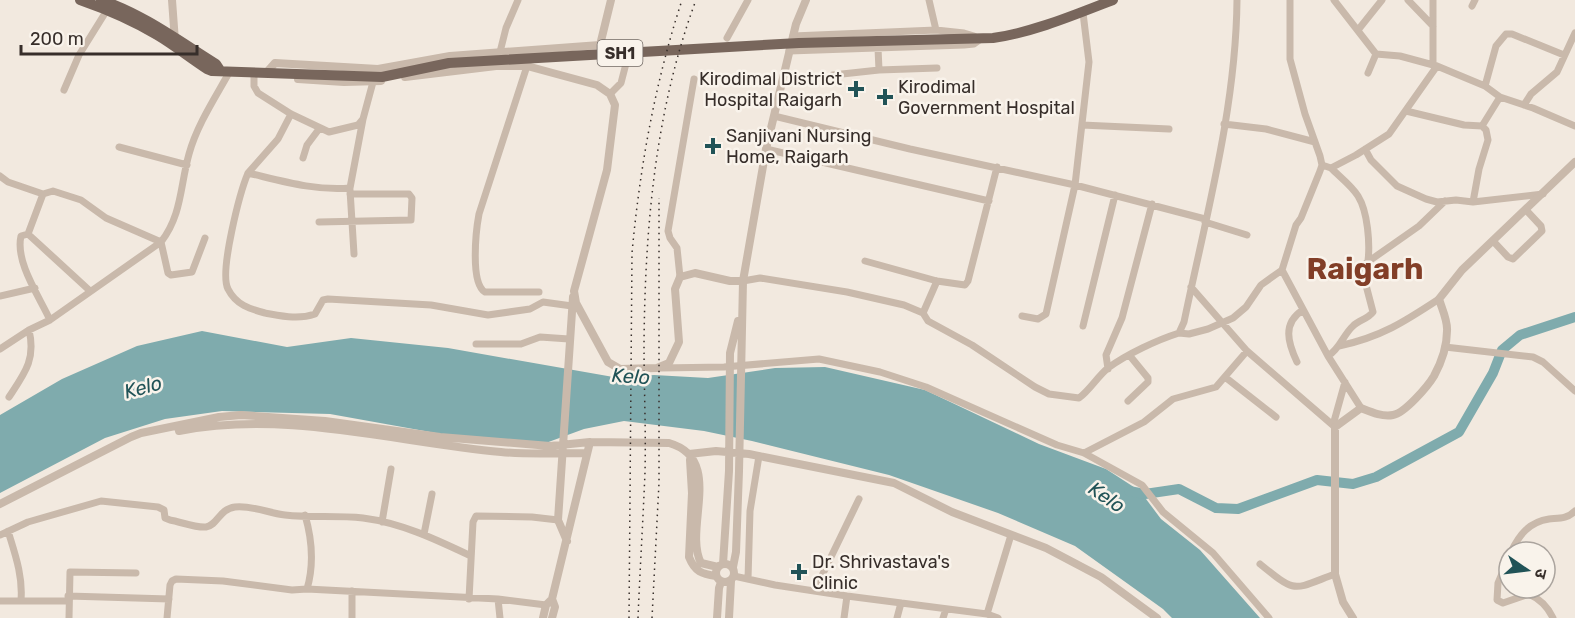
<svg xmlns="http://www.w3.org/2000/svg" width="1575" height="618" viewBox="0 0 1575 618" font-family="Rubik,'Noto Sans Devanagari',sans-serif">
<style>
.water{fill:#7fabad}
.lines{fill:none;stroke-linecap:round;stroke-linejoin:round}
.river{stroke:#7fabad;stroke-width:10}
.minor{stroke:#c9b9ab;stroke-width:7}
.tertiary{stroke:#c9b9ab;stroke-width:8}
.primary{stroke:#78665c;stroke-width:10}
.rail{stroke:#372e2a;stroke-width:1.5;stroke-dasharray:1.5 4.5;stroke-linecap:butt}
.poi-dot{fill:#215357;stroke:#f9f3eb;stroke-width:2}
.labels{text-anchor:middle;stroke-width:5;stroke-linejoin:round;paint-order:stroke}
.shield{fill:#f9f3eb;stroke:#716964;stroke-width:1.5}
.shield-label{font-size:16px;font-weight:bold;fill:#372e2a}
.poi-label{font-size:18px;fill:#372e2a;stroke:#f9f3eb;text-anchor:start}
.water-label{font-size:20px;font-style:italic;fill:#215357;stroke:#f9f3eb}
.town-label{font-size:30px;font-weight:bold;fill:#823e27;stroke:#f9f3eb}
</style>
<rect width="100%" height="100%" fill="#f2e9df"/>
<!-- water -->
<path class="water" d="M202 331 287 347 351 338 448 348 619 378 654 375 708 378 775 368 825 367 925 390 1039 444 1106 469 1140 491 1161 519 1200 550 1260 618H1172L1163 609 1075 546 998 513 889 475 752 441 704 431 624 421 584 429 543 444 469 439 330 414 222 411 165 419 105 438 0 493V415L62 379 137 346Z"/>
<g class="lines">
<!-- river -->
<path class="river" d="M1129 491 1145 494 1179 489 1216 508 1238 509 1317 480 1353 484 1376 477 1459 432 1493 373 1502 350 1520 335 1575 317"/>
<!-- minor -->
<path class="minor" d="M929 0 936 30 964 33 974 36
M1334 0 1376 54
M1408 0 1433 26
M1472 6 1475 0
M1358 30 1382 0
M793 36 936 30
M727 38 748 0
M600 45 626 48 629 52 621 83 610 94
M878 48 879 70
M789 51 964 45 974 44 981 39
M500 52 506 28 518 0
M1433 65V0
M527 66 479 214C476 230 470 283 485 292H539
M254 73V86L258 93 291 114 329 132 358 125 363 119 373 82
M1368 73 1376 54 1400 56 1437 66 1485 86 1500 97 1533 108 1575 126
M833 75 879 70 937 68
M1485 86 1496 46 1506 34H1512L1564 55
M64 90 79 55 107 10
M1524 105 1531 94 1557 72 1575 33
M1406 111 1464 125 1482 126
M774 116 910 149 1075 185 1205 219
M363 119 350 188C315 191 282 181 248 173 240 192 219 272 228 289 236 305 250 309 265 313 282 316 298 320 315 314L323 300 328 299 431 305 488 315 530 309 543 302 572 306
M1224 124 1266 129 1315 142
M1082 125 1169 129
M119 147 187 165
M766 149 989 201
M1365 149 1371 160 1397 186 1426 199 1437 202 1456 200 1473 202 1543 194
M303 158 307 145 319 129
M1322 165 1331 168 1356 155 1389 134 1437 66
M1331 168C1340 177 1352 186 1358 196 1368 212 1370 244 1368 261
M248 173 278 139 291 114
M0 176 8 182 43 194 53 191 81 200 106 218 161 242 168 273 171 275 192 272 205 238
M350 190 354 254
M43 194 28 234 89 290
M1473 202 1479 169 1488 140 1486 130 1482 126 1500 97
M319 222 411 220 412 198 409 194H350
M1205 222 1247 235
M28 234 21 236C15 262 39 296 50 320
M1493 241 1508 257 1513 259 1542 231 1541 226 1526 210
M865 261 937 281 965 285 968 281 997 167
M1282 270 1328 356 1361 408
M680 277 677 248 670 238 668 231 694 79
M743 281 760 278 847 292 904 305 923 313 928 321 972 345 1035 387 1049 394 1079 398C1090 390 1097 377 1108 368 1127 354 1157 340 1179 333L1184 322C1206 216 1236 108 1237 0
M1191 287 1247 351 1335 427
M0 296 35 288
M923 313 937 281
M1022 316 1038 319 1046 314 1075 185 1089 62 1083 13
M1083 326 1115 195
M1179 333 1189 334 1208 329 1233 318 1246 307 1261 285 1282 270 1296 225 1301 218 1320 171 1322 165 1320 156 1305 114 1290 59V0
M476 344H521L540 337 569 339
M1339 346C1381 337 1404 322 1439 299
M1445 347 1533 357 1543 362 1575 391
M0 349 29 330 50 320 161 242C182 215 180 186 189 154 197 125 215 98 230 71
M1328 356C1340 349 1343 335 1353 326 1359 320 1368 319 1373 312L1362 270V266L1419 226 1445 201
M1297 362C1288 343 1282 323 1303 310
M660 368 724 367 819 359 880 372 926 387 1057 445 1084 453 1142 485 1163 512 1213 553 1269 618
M1108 369 1106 355 1122 318 1152 204
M1225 377 1276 417
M9 397C25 373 36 359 29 330
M1128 401 1148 382V378L1130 356
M1333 425 1345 382
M1084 453 1144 422 1173 399 1216 387 1247 351
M305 515C312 539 314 565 307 589
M382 522 391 469
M8 531C15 554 23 576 21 600
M424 534 432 494
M0 535 28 522 101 501 158 507 164 510 165 518 170 520C181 522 196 528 206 527 218 525 219 509 235 507 252 505 268 513 285 515 311 518 337 515 363 518 402 523 437 540 471 556
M1511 552C1519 535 1529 522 1549 519 1559 518 1567 519 1575 511
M1509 557 1498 583 1497 600 1503 603 1529 594C1540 599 1548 607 1553 618
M1260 564C1297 594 1292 590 1335 574
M734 576 775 585 847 596 987 614 998 618
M748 579 750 511 759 456
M815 590 859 499
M352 591V618
M68 596 169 599
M469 599 473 522 476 516 532 517 558 520
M498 599 500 618
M0 601H68
M987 614 1011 535
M69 618 70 572 136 573
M167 618 170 585 172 581 176 579 223 581 292 590 307 589 498 599 546 605
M844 618 847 596
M897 618 901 603
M943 618 946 609"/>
<!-- tertiary -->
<path class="tertiary" d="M172 0 175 41
M267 72 275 63 378 69 450 56 600 45 611 0
M405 77 496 66H527L597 85 610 94 615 105 607 170 574 291 576 303 608 362 620 369 657 368 669 363 679 342 675 289 680 277 695 273 730 281H743
M298 79 344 82 381 81
M179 431C286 410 394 442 501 452 529 455 559 453 587 453
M689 454 716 451 749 454 894 483 952 512 1046 548 1101 577 1157 618
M690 460 692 493 689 557C695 572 702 574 716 576
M0 504 131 437 141 433 219 417 241 415 325 421 440 437 550 446 590 442
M567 541 558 520 573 297
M716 573a9 9 0 1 1 18 0a9 9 0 1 1-18 0Z
M723 564 729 471 730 353 738 321
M733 567 736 552 739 471 743 281 766 149 796 24 806 0
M543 618 546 605 552 599
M552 618 555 607 552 599 590 442 669 443C725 459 683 528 701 563L718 567
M717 618 719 588 721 582
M729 618 731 581
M1353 618 1343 602 1335 574V427L1361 408C1371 412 1382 417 1393 415 1405 413 1428 386 1434 376 1441 363 1447 346 1447 331 1448 321 1442 309 1439 299L1462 270 1575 162"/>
<!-- primary -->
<path class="primary" d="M80 0C106 9 132 20 157 35 174 45 190 58 207 69L212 71 382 77 449 63 799 43 993 38C1034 32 1074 15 1113 0
M101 0C143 14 179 41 216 64L220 70"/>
<!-- rail -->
<path class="rail" d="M629 618 632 253C640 166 655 83 682 0
M638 618C640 569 643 521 645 472 646 430 644 387 644 345 645 228 655 110 696 0
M652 618 659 483V198"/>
</g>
<!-- markers -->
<g class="poi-dot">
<path d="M853 80h6v6h6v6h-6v6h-6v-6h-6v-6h6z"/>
<path d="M882 88h6v6h6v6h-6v6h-6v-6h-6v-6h6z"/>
<path d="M710 137h6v6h6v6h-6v6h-6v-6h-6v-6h6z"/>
<path d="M796 563h6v6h6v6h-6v6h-6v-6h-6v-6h6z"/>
</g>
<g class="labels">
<!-- shield labels -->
<rect class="shield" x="597.5" y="40" width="45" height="26" rx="4.5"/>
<g class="shield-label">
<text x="620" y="59">SH1</text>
</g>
<!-- poi labels -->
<g class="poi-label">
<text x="842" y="85" text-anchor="end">Kirodimal District<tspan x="842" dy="21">Hospital Raigarh</tspan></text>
<text x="898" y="93">Kirodimal<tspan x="898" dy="21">Government Hospital</tspan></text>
<text x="726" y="142">Sanjivani Nursing<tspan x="726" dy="21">Home, Raigarh</tspan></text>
<text x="812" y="568">Dr. Shrivastava's<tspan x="812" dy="21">Clinic</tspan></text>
</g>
<!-- water labels -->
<g class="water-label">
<text transform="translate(631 376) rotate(4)" y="7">Kelo</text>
<text transform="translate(143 387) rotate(-15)" y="7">Kelo</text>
<text transform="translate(1107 497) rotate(34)" y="7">Kelo</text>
</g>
<!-- town labels -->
<g class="town-label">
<text x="1365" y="279">Raigarh</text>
</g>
</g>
<!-- north arrow -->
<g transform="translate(1527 570) rotate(104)"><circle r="28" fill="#f9f3eb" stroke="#aba49e" stroke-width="1.5"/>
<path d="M0-4.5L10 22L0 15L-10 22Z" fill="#215357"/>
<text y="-9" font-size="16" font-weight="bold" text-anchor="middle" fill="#372e2a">उ</text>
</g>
<!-- scale -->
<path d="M21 45v9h176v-9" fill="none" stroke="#372e2a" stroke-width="3"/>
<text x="30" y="45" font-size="18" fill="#372e2a" stroke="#f9f3eb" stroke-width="4.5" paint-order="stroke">200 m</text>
</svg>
